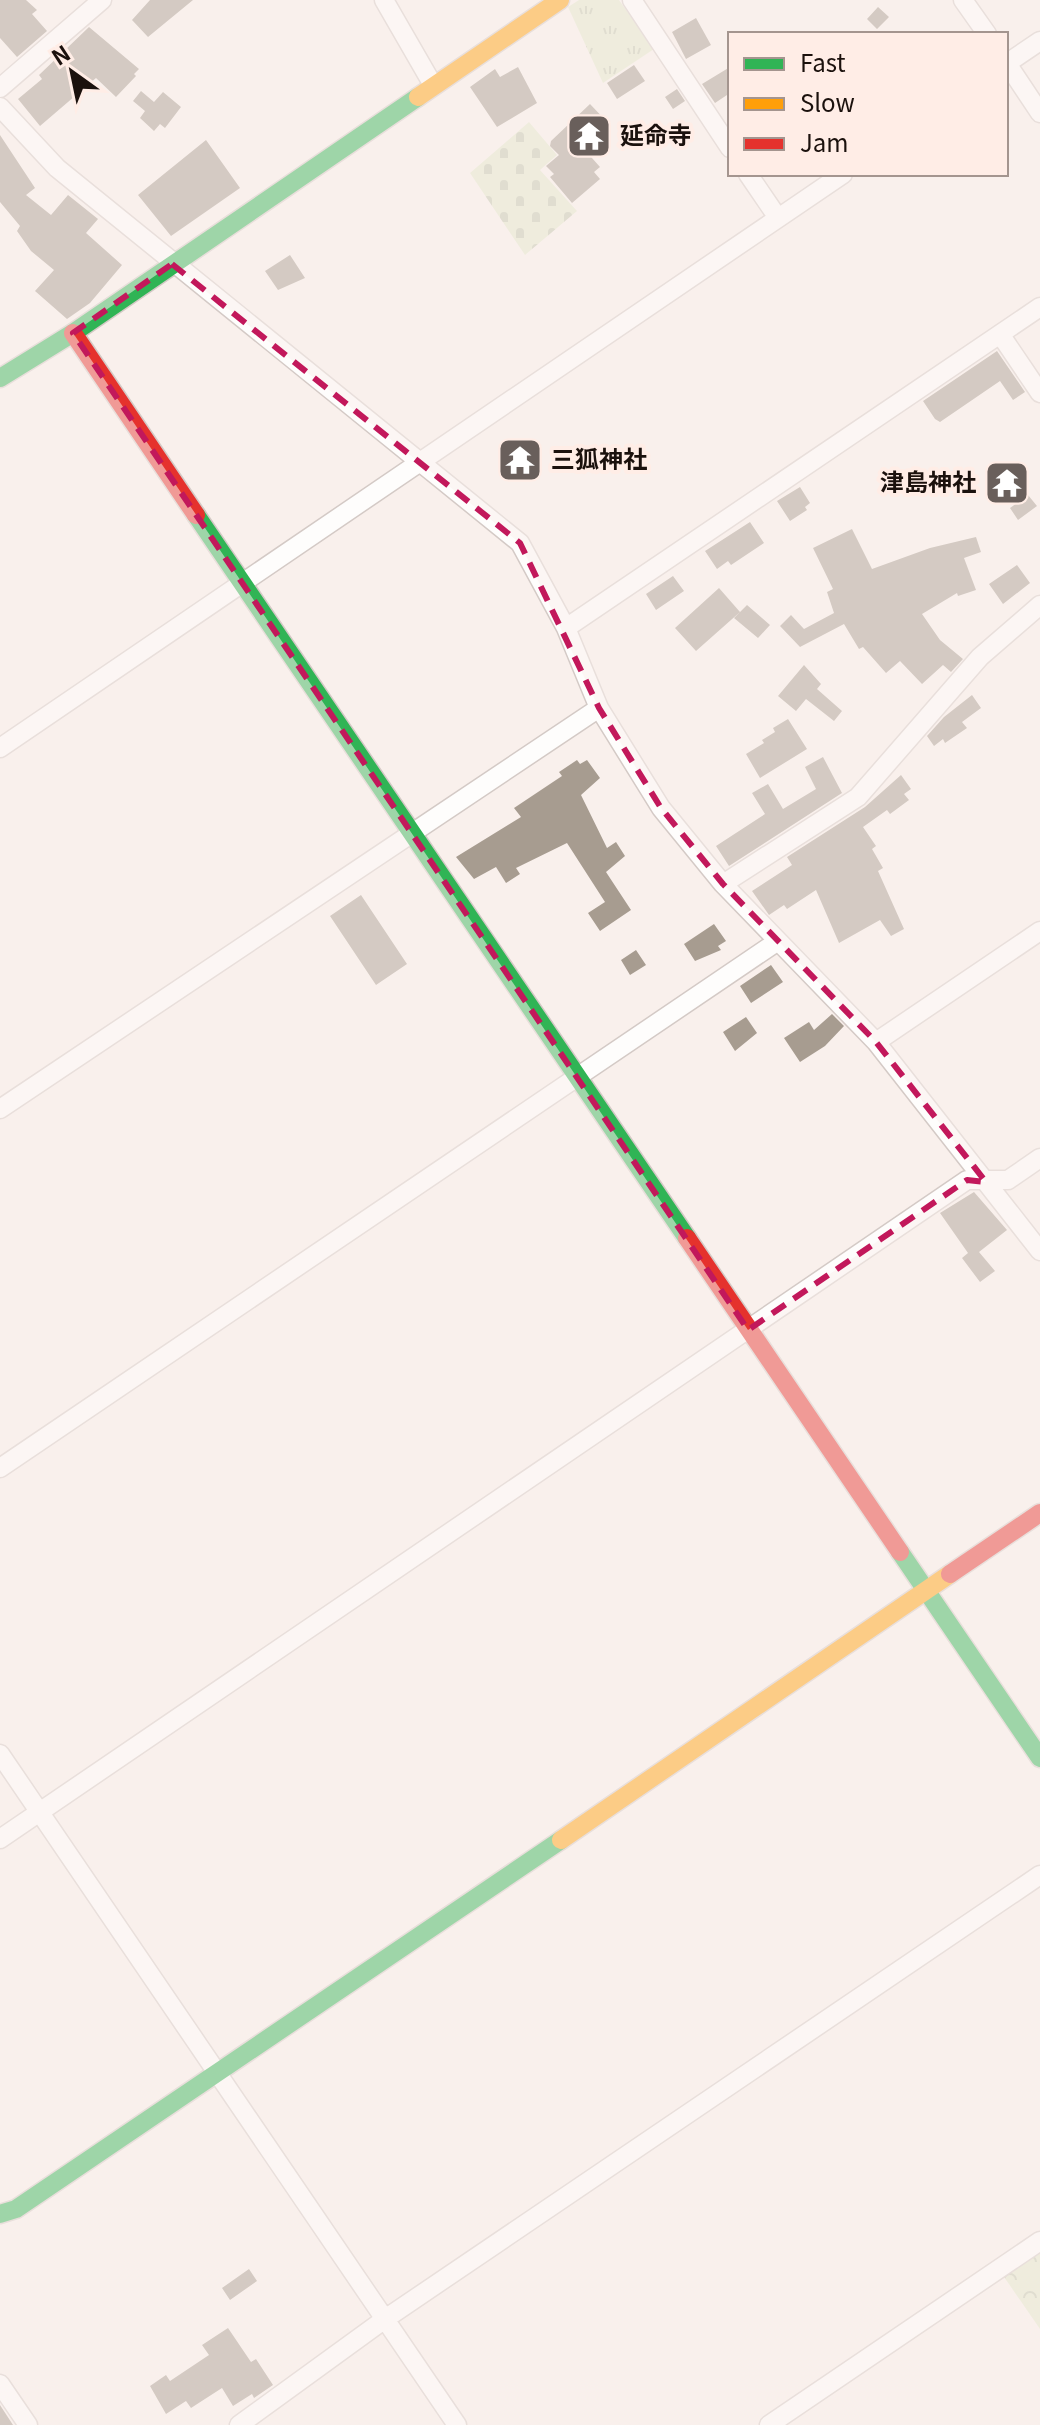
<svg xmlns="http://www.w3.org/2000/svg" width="1040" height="2425" viewBox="0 0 1040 2425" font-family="Georgia,'Noto Sans JP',serif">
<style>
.grass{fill:url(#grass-tufts)}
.forest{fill:url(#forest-crowns)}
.cemetery{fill:url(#cemetery-stones)}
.building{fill:#a79c90}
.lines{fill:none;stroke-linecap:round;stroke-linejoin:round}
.street-casing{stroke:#d4cac6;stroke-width:21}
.fast-casing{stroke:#d4cac6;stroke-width:21}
.slow-casing{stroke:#d4cac6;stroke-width:21}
.jam-casing{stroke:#d4cac6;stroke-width:21}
.street{stroke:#fefdfc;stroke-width:18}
.fast{stroke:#30b455;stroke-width:18}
.slow{stroke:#ff9f0a;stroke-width:18}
.jam{stroke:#e5322d;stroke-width:18}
.marked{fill:none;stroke:#c2185b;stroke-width:6;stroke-dasharray:16 10;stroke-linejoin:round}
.labels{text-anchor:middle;stroke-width:8;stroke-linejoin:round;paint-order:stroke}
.poi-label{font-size:24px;font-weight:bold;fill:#1b110d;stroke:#ffede6;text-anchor:start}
</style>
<defs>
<pattern id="grass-tufts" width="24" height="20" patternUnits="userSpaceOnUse" patternTransform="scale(2)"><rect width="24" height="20" fill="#e2e7cb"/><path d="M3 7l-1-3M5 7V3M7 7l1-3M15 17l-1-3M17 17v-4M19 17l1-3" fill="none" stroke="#c1c5ad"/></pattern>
<pattern id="forest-crowns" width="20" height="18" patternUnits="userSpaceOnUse" patternTransform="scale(2)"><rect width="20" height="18" fill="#e2e7cb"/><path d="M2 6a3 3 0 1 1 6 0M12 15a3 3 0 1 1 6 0" fill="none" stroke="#c1c5ad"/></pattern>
<pattern id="cemetery-stones" width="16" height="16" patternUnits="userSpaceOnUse" patternTransform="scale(2)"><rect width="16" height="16" fill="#e2e7cb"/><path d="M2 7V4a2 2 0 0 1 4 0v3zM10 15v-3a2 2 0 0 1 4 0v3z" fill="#c1c5ad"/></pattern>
</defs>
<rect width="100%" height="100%" fill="#f9f0ec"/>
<!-- grass -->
<path class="grass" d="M579 0H619L654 49 603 83 568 7Z"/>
<!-- forest -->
<path class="forest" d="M1040 2249V2329L1002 2274Z"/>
<!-- cemetery -->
<path class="cemetery" d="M529 122 557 155 540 170 577 211 525 255 470 173Z"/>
<!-- building -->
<path class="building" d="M0 0H26L37 10 32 14 47 31 17 57 0 38Z
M150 0H193L148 37 132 20Z
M878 7 889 17 877 29 867 19Z
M696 18 711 45 686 59 672 32Z
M89 27 139 69 134 74 136 76 116 97 96 78 40 126 18 99 42 79 39 75Z
M634 65 645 81 617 99 607 83Z
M518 67 537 103 497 127 470 87 495 69 500 77Z
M730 67V93L715 103 702 84Z
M677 89 685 101 673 109 665 97Z
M141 91 154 102 163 92 181 107 165 128 160 124 154 131 140 118 145 111 133 101Z
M590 104 610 125 584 149 600 167 594 172 600 179 572 203 550 177 554 174 546 166 559 155 550 146 551 141Z
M0 135 35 188 26 195 51 215 68 195 98 219 86 233 122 265 90 303 67 319 35 291 54 270 31 251 17 231 20 226 0 202Z
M206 140 240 188 171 236 138 195Z
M290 255 305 278 278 290 265 271Z
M997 351 1025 392 1013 400 1000 381 940 422 935 419 923 401Z
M800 487 810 503 805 507 807 510 790 521 777 501Z
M1028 495 1037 506 1018 520 1010 508Z
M750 522 764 543 731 565 728 561 717 569 705 551Z
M852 529 872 569 930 548 976 537 981 552 964 558 976 590 958 596 957 593 922 614 940 640 963 659 951 672 943 665 922 684 900 661 886 673 863 647 859 649 844 624 800 647 780 626 791 615 804 629 834 613 827 592 833 589 813 548Z
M1017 565 1030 583 1003 604 989 584Z
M673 576 684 591 656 610 646 594Z
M719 588 740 612 696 651 675 628Z
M747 605 770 625 758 638 734 618Z
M804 665 821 684 817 689 842 711 834 721 806 699 796 711 778 696Z
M972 695 981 708 962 722 967 728 945 743 943 739 934 746 927 736 944 717Z
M788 719 807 749 760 778 746 754 764 743 762 740 775 732 773 728Z
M823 757 842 793 729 866 716 846 765 814 752 793 768 784 783 809 816 789 805 767Z
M577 760 580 764 587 760 600 778 581 795 607 848 616 842 625 856 606 872 631 910 600 931 588 913 605 902 567 843 516 868 520 874 506 883 496 867 474 879 456 857 521 817 514 808 562 776 559 772Z
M901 775 911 789 904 794 909 800 890 814 887 810 863 827 876 846 872 849 883 868 878 871 904 929 891 936 880 920 839 943 816 890 787 909 784 905 769 915 752 891 792 865 787 857 865 807Z
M361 895 407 964 376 985 330 916Z
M714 924 726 941 718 946 721 950 695 961 684 944Z
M636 950 646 965 630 975 621 960Z
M771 965 783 982 751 1003 740 986Z
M832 1014 844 1026 825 1046 800 1062 784 1038 809 1022 814 1030Z
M746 1017 757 1033 735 1051 723 1032Z
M974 1192 1007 1230 979 1252 995 1271 980 1282 962 1258 968 1253 940 1213Z
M249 2269 257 2281 230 2300 222 2288Z
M228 2328 251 2362 256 2359 273 2385 254 2398 252 2394 233 2406 222 2388 191 2408 186 2401 166 2414 150 2386 166 2375 170 2381 209 2355 202 2345Z
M0 2405 13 2425H0Z"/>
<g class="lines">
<!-- street casing -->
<g class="street-casing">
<path id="street" d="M384 0 433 85
M632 0 730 148
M963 0 987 34
M1006 62 1040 113
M1006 64 1040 41
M0 88 102 0
M0 107 57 168 520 543 566 628 599 708 661 808 723 884 876 1042 1040 1251
M748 174 778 218
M1000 334 1040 393
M566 628 1040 307
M0 748 843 174
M723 884 858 797 980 657 1040 605
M876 1042 1040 931
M0 1109 599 708
M0 1468 778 941
M0 1754 457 2425
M0 1839 967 1180H1008L1040 1158
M0 2384 28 2425
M239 2425 385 2319 1040 1875
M769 2425 1040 2241"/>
</g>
<!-- fast casing -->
<g class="fast-casing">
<path id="fast" d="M0 378 73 333 418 97
M196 515 687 1238
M900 1552 1040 1758
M0 2214 16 2209 561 1840"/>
</g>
<!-- slow casing -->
<g class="slow-casing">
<path id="slow" d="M418 97 560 0
M561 1840 950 1574"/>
</g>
<!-- jam casing -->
<g class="jam-casing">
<path id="jam" d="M73 333 196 515
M687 1238 900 1552
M950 1574 1040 1513"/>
</g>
<!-- street -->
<use href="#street" class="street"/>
<!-- fast -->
<use href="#fast" class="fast"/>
<!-- slow -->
<use href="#slow" class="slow"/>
<!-- jam -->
<use href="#jam" class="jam"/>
</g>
<!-- marked area -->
<path d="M0 0H1040V2425H0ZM172 264 520 543 599 708 661 808 723 884 876 1042 986 1182 967 1180 748 1330 73 333Z" fill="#f9f0ec" fill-opacity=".55" fill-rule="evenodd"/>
<path class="marked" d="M172 264 520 543 599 708 661 808 723 884 876 1042 986 1182 967 1180 748 1330 73 333Z"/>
<!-- icons -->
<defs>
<g id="temple-square" transform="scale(2.3)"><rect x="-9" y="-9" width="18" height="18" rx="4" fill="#695f5b" stroke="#ffede6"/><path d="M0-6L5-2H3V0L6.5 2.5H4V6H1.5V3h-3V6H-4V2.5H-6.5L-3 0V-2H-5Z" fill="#fff"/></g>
</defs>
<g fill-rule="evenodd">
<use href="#temple-square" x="589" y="136"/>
<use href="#temple-square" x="520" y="460"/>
<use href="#temple-square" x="1007" y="483"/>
</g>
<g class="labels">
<!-- poi labels -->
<g class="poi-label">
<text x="620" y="144">延命寺</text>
<text x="551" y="468">三狐神社</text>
<text x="976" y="491" text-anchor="end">津島神社</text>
</g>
</g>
<!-- legend -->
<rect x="728" y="32" width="280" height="144" fill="#ffede6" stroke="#a4958f" stroke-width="2"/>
<rect x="744" y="58" width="40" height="12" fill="#30b455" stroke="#a4958f" stroke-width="2"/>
<text x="800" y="72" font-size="24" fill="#1b110d">Fast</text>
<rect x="744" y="98" width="40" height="12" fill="#ff9f0a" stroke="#a4958f" stroke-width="2"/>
<text x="800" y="112" font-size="24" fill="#1b110d">Slow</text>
<rect x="744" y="138" width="40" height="12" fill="#e5322d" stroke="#a4958f" stroke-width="2"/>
<text x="800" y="152" font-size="24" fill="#1b110d">Jam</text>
<!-- north arrow -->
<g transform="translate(72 72) rotate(327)" stroke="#ffede6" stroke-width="6" paint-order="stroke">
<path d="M0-6L14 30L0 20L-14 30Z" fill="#1b110d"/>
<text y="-12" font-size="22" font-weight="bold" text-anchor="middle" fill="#1b110d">N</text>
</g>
</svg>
